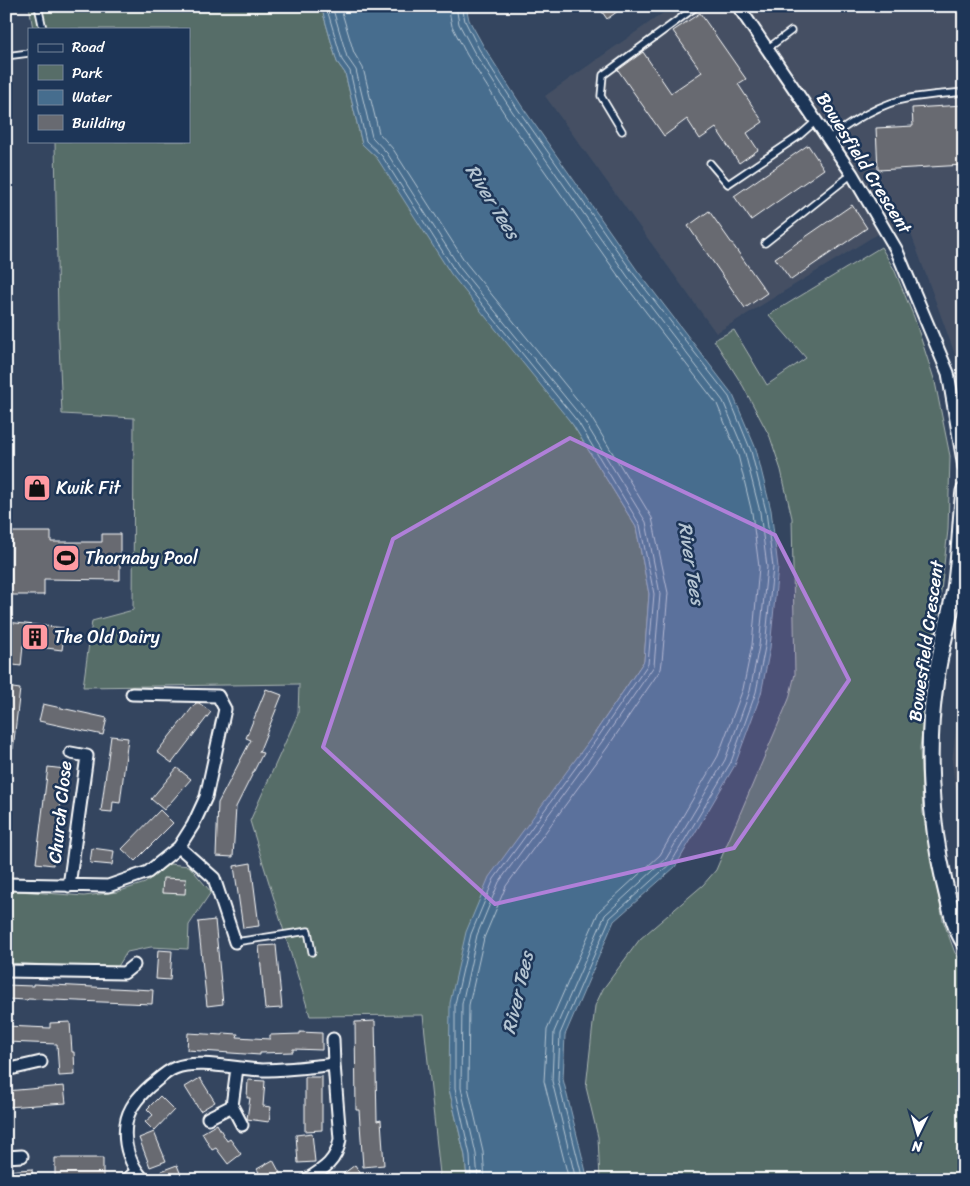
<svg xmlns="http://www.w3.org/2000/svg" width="970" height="1186" viewBox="0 0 970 1186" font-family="Sriracha,sans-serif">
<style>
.built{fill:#445064}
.green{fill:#576d68;stroke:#abb6b4}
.water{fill:#466d8e;stroke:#90a7bb}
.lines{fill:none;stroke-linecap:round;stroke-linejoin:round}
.shore{stroke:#b5c5d2;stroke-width:1}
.building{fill:#686a71;stroke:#fff}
.lane-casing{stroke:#fff;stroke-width:9}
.street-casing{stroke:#fff;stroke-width:15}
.secondary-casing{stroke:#fff;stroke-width:19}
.lane{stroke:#1d3557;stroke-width:5.5}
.street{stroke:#1d3557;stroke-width:11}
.secondary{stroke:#1d3557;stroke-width:15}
.marked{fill:#b080d9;fill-opacity:0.2;stroke:#b080d9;stroke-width:4;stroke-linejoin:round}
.labels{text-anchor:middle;stroke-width:5;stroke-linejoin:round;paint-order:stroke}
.street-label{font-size:18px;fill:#fff;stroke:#1d3557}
.poi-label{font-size:18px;fill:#fff;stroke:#1d3557;text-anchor:start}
.water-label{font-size:19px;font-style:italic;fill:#b5c5d2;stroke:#1d3557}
</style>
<rect width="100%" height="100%" fill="#34455f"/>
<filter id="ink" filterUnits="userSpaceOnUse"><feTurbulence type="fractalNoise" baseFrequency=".02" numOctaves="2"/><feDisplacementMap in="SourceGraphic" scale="10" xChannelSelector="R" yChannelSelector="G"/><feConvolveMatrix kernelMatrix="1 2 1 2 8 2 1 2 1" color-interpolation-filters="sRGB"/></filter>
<g filter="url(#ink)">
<!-- built -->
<path class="built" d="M673 6H964V404L961 371 906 220 871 238 716 333 545 96Z
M964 664V860L952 761Z"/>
<!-- green -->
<path class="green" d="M29 6H321L337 62 345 73 362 144 377 158 573 425 636 527 649 594 644 661 592 737 449 1089 465 1156 467 1180H433L440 1174 423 1015 310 1016 250 821 298 714 299 684 83 687 92 621 133 610 134 418 62 414 58 320 55 141H189V29H33Z
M881 247 894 269 914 317 935 382 950 456 948 530 940 600 931 657 920 748 923 813 943 920 955 953 964 963V1180H600L598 1137 586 1087 595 1006 603 989 640 939 703 885 716 870 789 699 795 674 792 518 781 470 770 437 743 386 714 340 734 330 767 385 806 358 769 315Z
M169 864 189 866 211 892 189 925 188 949 151 947 127 952 117 968 6 963V890L84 896 117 892 145 883Z"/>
<!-- water -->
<path class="water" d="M321 6H466L469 20 484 47 521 105 637 270 733 395 756 449 771 510 778 567 770 648 761 694 735 765 675 867 614 921 565 1035 563 1079 588 1180H467L465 1156 449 1089 450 1003 466 932 489 877 592 737 644 661 649 594 636 527 573 425 451 274 377 158 362 144 345 73 337 62Z"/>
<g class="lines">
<!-- shore -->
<path class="shore" d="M326 6 342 60 350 71 366 141 382 156 455 271 578 422 640 525 654 594 648 664 596 740 494 879 471 934 455 1004V1088L470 1155 471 1180
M332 6 347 57 356 70 372 137 387 153 460 268 583 419 646 522 660 594 654 666 601 743 499 882 477 935 462 1004 461 1088 476 1154 478 1180
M340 6 354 53 363 68 379 133 393 149 466 263 589 414 652 518 668 593 662 662 661 669 607 748 506 886 484 938 469 1005 468 1087 483 1152 485 1180
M448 6 452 26 467 55 506 116 622 281 717 404 738 455 752 513 759 567 752 645 743 689 718 756 660 855 599 911 547 1030 544 1081 569 1180
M456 6 459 24 474 52 512 111 628 277 723 401 745 453 760 512 767 567 759 646 750 691 725 760 666 859 605 915 554 1032 552 1081 576 1180
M462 6 465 21 479 49 517 108 633 273 729 397 751 451 766 511 773 567 765 647 756 692 731 762 671 863 610 918 560 1034 558 1080 583 1180"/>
</g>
<!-- building -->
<path class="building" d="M598 6H625L607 19Z
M700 13 746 79 738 84 763 122 747 133 758 150 739 163 716 128 700 139 687 119 664 136 618 70 643 52 671 93 702 72 673 31Z
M964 105V165L878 170 876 128 913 126 912 108Z
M808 145 824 169 751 220 734 196Z
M852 205 867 228 791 280 775 258Z
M709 211 767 293 745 308 688 226Z
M12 532H51V542H102V534H120V580L44 579V595H11Z
M6 622 65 628 62 650 23 645 21 666 6 664Z
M6 687 20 689 13 749H6Z
M266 689 282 695 259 752 263 753 236 807 233 857 216 856 218 803 251 740 246 738Z
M196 703H199L211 712 172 763 157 752Z
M43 704 107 718 103 735 39 721Z
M111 736 128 738 120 803 113 802 112 812 101 811Z
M48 767 65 769 53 865 36 863Z
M177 768 191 779 164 810 151 799Z
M160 810 173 823 135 861 122 849Z
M92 848 114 851 112 865 90 863Z
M251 863 259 926 243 928 234 866Z
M163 878 186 879 185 894 162 893Z
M215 920 223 1004 207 1006 198 922Z
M276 945 282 1008 265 1009 259 946Z
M158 950 172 951 170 980 156 979Z
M33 984 153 990 152 1004 28 999 27 1000 6 999V985L33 986Z
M375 1021 377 1121 381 1120 384 1165 363 1167 359 1110H356L355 1022Z
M70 1022 72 1052H74L75 1075 59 1076 57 1044 6 1042V1026L50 1028V1023Z
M300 1032 322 1033V1050L293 1049V1052L260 1053V1055L187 1050 188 1033 223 1035V1033L238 1034 237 1037 270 1039V1035L300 1034Z
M305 1077H322V1130L305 1131Z
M200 1078 215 1102 200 1111 185 1087Z
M248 1080 265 1081 263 1106 271 1107 269 1122 247 1119 250 1098H247Z
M64 1086 66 1103 6 1107V1091Z
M160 1096 174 1110 154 1131 145 1122 153 1115 147 1109Z
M217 1124 227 1141 230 1139 241 1154 228 1164 216 1148 212 1150 202 1133Z
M154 1132 166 1161 150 1167 139 1138Z
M312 1133 315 1162 298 1163 296 1135Z
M55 1158H103V1180H55Z
M273 1160 281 1175 272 1180H244L259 1172 257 1169Z
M177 1165 183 1180H165L161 1171Z
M355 1165 365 1180H334L347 1171Z
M32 1169 33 1180H6V1171Z"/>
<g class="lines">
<!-- lane casing -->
<g class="lane-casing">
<path id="lane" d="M38 6 43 29
M767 49 791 31
M6 56 29 53
M622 131 601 96 603 75 697 6
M828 139C853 121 880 103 910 98 928 95 946 94 964 92
M710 163 728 184 799 136 816 121
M765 243 852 174
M235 942 308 931 312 952"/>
</g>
<!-- street casing -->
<g class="street-casing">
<path id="street" d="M738 6 852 174 896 249 948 373 964 467
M179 847 214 878 235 942
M6 884 108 886 148 872 179 847 193 825 206 797 225 709 218 696 132 694
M69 886 87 756 71 753
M6 971 124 973 134 965
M333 1039 334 1064
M6 1070 41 1062
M232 1106 242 1125
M208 1118 232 1106 237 1068
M6 1157 22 1156
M126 1180 136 1172
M144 1180C130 1165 123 1145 126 1124 128 1108 139 1096 150 1086 158 1080 165 1072 175 1068 197 1059 237 1069 262 1070 286 1070 310 1067 334 1064L340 1139C337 1161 324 1169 306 1180"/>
</g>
<!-- secondary casing -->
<g class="secondary-casing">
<path id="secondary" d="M964 491C960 523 960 557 955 589 949 621 939 653 935 686 926 747 930 821 944 881 949 901 953 925 964 942"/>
</g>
<!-- lane -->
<use href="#lane" class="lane"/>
<!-- street -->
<use href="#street" class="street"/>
<!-- secondary -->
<use href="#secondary" class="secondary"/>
</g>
</g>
<!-- marked area -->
<path class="marked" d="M570 438 775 535 849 680 734 848 495 904 323 747 393 539Z"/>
<!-- icons -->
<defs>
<g id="shop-square" transform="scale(1.4375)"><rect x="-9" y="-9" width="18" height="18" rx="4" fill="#ff9aa2" stroke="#1d3557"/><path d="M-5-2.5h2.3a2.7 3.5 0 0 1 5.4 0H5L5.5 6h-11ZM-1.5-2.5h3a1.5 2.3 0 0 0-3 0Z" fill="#111"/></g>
<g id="stadium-square" transform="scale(1.4375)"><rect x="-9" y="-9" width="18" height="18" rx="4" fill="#ff9aa2" stroke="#1d3557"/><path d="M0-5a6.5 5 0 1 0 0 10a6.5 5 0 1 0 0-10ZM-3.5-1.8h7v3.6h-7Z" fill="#111"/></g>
<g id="building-square" transform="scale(1.4375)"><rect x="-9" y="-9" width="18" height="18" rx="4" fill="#ff9aa2" stroke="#1d3557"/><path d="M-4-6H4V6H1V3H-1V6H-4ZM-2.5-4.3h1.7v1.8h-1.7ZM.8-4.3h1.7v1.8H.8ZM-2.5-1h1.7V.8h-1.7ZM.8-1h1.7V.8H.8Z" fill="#111"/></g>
</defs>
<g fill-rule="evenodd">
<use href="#shop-square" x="37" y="488"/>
<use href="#stadium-square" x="66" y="558"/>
<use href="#building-square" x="35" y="637"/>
</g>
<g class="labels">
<!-- street labels -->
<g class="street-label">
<text transform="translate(864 163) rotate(58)" y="6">Bowesfield Crescent</text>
<text transform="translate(926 641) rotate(-82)" y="6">Bowesfield Crescent</text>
<text transform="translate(60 812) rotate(-84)" y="6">Church Close</text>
</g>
<!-- poi labels -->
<g class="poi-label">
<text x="56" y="494">Kwik Fit</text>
<text x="85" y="564">Thornaby Pool</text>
<text x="54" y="643">The Old Dairy</text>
</g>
<!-- water labels -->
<g class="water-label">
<text transform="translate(493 201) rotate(58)" y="7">River Tees</text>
<text transform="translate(692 563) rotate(81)" y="7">River Tees</text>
<text transform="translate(517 993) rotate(-77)" y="7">River Tees</text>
</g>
</g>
<!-- margin -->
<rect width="970" height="1186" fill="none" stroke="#1d3557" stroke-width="25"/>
<rect x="12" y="12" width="945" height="1161" fill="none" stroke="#fff" stroke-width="2" filter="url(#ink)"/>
<!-- legend -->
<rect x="28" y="28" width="162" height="115" fill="#1d3557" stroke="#77869a"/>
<rect x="38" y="44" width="25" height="8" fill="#1d3557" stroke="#77869a"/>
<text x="72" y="52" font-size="15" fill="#ffffff">Road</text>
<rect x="38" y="65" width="25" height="15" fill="#576d68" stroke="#77869a"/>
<text x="72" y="78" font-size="15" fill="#ffffff">Park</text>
<rect x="38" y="90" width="25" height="15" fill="#466d8e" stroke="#77869a"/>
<text x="72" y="102" font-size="15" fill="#ffffff">Water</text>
<rect x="38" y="115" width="25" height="15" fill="#686a71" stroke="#77869a"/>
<text x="72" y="128" font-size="15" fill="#ffffff">Building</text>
<!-- north arrow -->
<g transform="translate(918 1134) rotate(185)" stroke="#1d3557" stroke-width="4" paint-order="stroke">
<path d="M0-4L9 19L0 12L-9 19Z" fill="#ffffff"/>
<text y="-8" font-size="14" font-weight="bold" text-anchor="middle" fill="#ffffff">N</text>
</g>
</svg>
